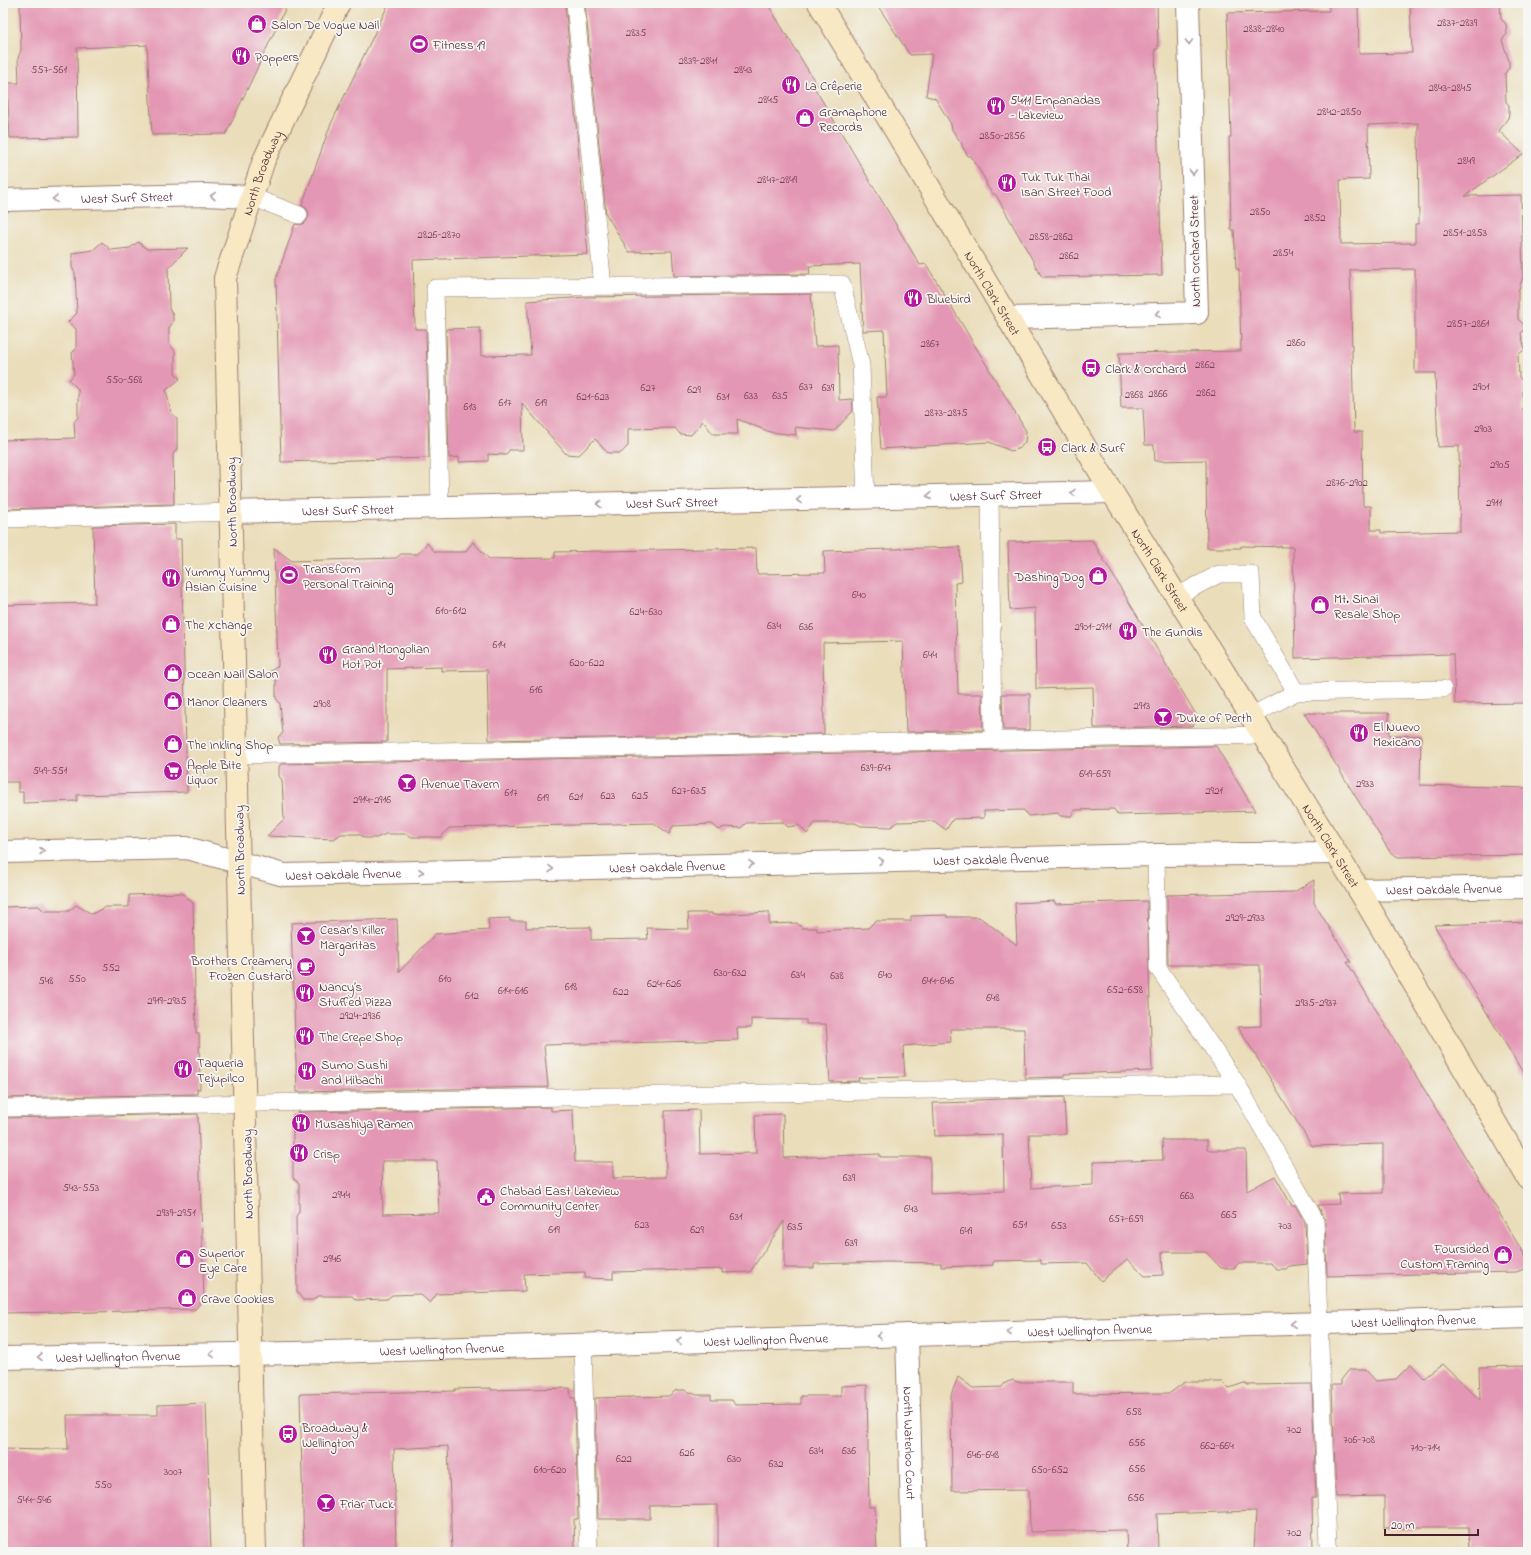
<svg xmlns="http://www.w3.org/2000/svg" width="1531" height="1555" viewBox="0 0 1531 1555" font-family="'Indie Flower',sans-serif">
<style>
.building{fill:#e497b4;fill-rule:evenodd}
.lines{fill:none;stroke-linecap:round;stroke-linejoin:round}
.service-casing{stroke:#9a7e72;stroke-width:18}
.minor-casing{stroke:#9a7e72;stroke-width:24}
.secondary-casing{stroke:#9a7e72;stroke-width:24}
.service{stroke:#fff;stroke-width:17}
.minor{stroke:#fff;stroke-width:22}
.secondary{stroke:#f8e8c3;stroke-width:22}
.oneway{stroke:#ae9aa0}
.labels{text-anchor:middle;stroke-width:3.5;stroke-linejoin:round;paint-order:stroke}
.number-label{font-size:11px;fill:#703d4d}
.poi-label{font-size:13px;fill:#4a1f2b;stroke:#f6f6f2;text-anchor:start}
.street-label{font-size:13px;fill:#4a1f2b;stroke:#f6f6f2}
</style>
<rect width="100%" height="100%" fill="#f6f6f2"/>
<filter id="ink" filterUnits="userSpaceOnUse"><feTurbulence type="fractalNoise" baseFrequency=".025" numOctaves="2"/><feDisplacementMap in="SourceGraphic" scale="8" xChannelSelector="R" yChannelSelector="G"/><feConvolveMatrix kernelMatrix="1 2 1 2 8 2 1 2 1" color-interpolation-filters="sRGB"/></filter>
<filter id="wash" filterUnits="userSpaceOnUse"><feTurbulence type="fractalNoise" baseFrequency=".012" numOctaves="4" result="noise"/><feDisplacementMap in="SourceGraphic" scale="16" xChannelSelector="R" yChannelSelector="G"/><feGaussianBlur stdDeviation="0.9" result="paint"/><feColorMatrix in="noise" values="0 0 0 0 0 0 0 0 0 0 0 0 0 0 0 0 0 1.4 0 .05"/><feComposite in="paint" operator="in"/></filter>
<g filter="url(#wash)">
<rect width="100%" height="100%" fill="#eaddba"/>
<g id="blocks">
<!-- building -->
<path class="building" d="M20 3H288L226 134 152 135 147 45 77 48 78 137 10 138 7 83H19L18 58 21 50Z
M389 3H565L588 254 413 260 415 329H426L429 458 281 462 276 279 295 224 300 225 305 223 308 218 309 214 307 209 302 205 330 126Z
M585 3H767L817 85 814 87 920 265 926 264 1026 431 1025 442 1020 448 1011 451 989 442 881 449 877 397H887L884 330 863 331 860 264 809 266 810 274 674 276 672 251 629 252 606 214Z
M876 3H1157L1158 49H1155L1162 275 1042 277 996 195 992 193 986 184V181L971 156H968L962 146V144L952 130 951 124 935 98 926 96 932 54 910 55Z
M1329 3H1358L1359 54 1412 53 1410 3H1500L1501 19 1506 24 1507 34 1502 40 1509 61V68L1505 73 1506 102 1509 105V113L1508 118 1499 131 1523 154 1465 196 1521 195 1523 277 1518 292V319L1525 326 1521 334 1525 349 1518 355 1519 377 1523 382V410H1528V703L1455 704 1453 654 1295 658 1293 547 1241 546V548H1207L1206 460 1155 461 1154 445H1145L1143 408H1121L1119 353 1241 351 1239 269H1236L1234 230H1231L1229 137H1231L1227 13 1329 11ZM1418 123 1419 224H1415V243L1341 244 1340 180 1369 179 1368 125ZM1415 269V373H1435L1438 447 1459 446 1460 531 1381 533V530H1371V506H1363L1362 432H1354L1350 270Z
M102 242 111 250 130 248 138 242 147 249 188 248 168 268 169 309 173 314V322L169 328V344L175 351V373L180 379 166 390 171 412 177 419V449L173 454 174 504 5 509 3 507V440L75 438 74 422 78 417V389L69 380 74 374 72 353 76 349V329L68 322 77 313 75 273 72 267V253L93 250Z
M811 294 815 346 838 345 839 400 852 399 853 411 834 431 795 427 796 435 770 432 737 419 738 434H713L703 421 691 435 680 434 675 428 628 429V446L621 453H608L595 439 579 455 566 454 522 403 523 450H509L506 455 488 454V461L459 462V457L449 458 446 329 480 328 481 356 531 355 527 301 587 297Z
M175 524V539H181L187 792 77 795V801L23 803V792H18V782H3V605L95 603 93 526Z
M1092 540 1198 718 1193 726 1094 728 1093 687 1036 689 1035 608 1010 610 1008 542Z
M473 542 489 559 555 558V552L756 548 757 574 825 573 824 551 960 547 962 582 955 583 958 694H982L983 730 906 732 903 641 823 643 824 734 489 740 487 670 441 671V667L387 669V742L280 744 278 737 283 733 280 704 276 698V680L269 672 278 666 274 548 292 561 396 558 401 554H418L427 543 435 552H465Z
M1002 694H1030V730H1003Z
M1304 713H1389V735L1421 736 1420 785 1528 788V855L1398 857 1390 852Z
M1216 746 1255 811 1118 815 1114 809 1075 810 1071 816H1060L1058 813 1028 816 1024 810 984 811V818L953 819 946 830 934 821 897 822 891 827 861 826 855 823H815L807 834 799 825 788 827 783 822 746 823 741 828 724 827 719 830 712 824 673 826 669 834 654 823 449 828 441 837H412L407 834H386L376 838H365L359 834H341L334 839 267 836 284 819 282 780 279 776V766L281 764Z
M1314 880V903L1351 962H1347L1524 1254 1528 1261V1268L1516 1272 1327 1276 1325 1220 1318 1205 1339 1204 1338 1194 1383 1193V1144L1312 1146 1238 1027 1261 1026 1260 965H1168L1167 895 1294 892Z
M182 893 193 903 196 1033H199L200 1089H197V1094L3 1098V907L39 906 44 911H69L76 905 92 914 105 907H129V895Z
M1055 901V904L1147 901 1152 1071 1064 1074V1077L1025 1078 1024 1029H950L951 1042 903 1046 905 1077 858 1078 859 1081 830 1082 826 1024H806V1020L751 1019V1028H737L738 1040 544 1045 548 1087 297 1092 291 923 397 919 399 972 435 934 489 930 488 919 510 918V921H526V928L591 927V940L648 939 647 928 689 929 688 913H712V915L769 912V924L797 923 802 928H817V931L868 928 875 921H911V916L947 915V917H979L1017 945 1015 903Z
M1528 922V1081L1434 925Z
M1064 1097 1066 1134H1029L1031 1188 1093 1185V1162L1163 1160 1162 1140H1207V1150H1246L1247 1191 1275 1176 1292 1206 1295 1205 1305 1223 1307 1264 1289 1266 1286 1269H1277L1270 1263H1239L1234 1268H1221L1206 1252H1162L1163 1275 1145 1276 1127 1259 1101 1281 1087 1263 1041 1264V1260L993 1261V1265L941 1267V1263L887 1262 814 1264V1268H784V1221L750 1272 722 1273V1269L613 1272V1279L585 1278V1272L524 1274 525 1291 437 1294 430 1303 420 1294 392 1295 387 1299 356 1300 352 1296H318L313 1300H303L297 1292 296 1216 299 1212V1183L293 1178V1115H298V1112L551 1107V1111L573 1110 575 1162H613V1178L666 1177 665 1111 699 1110 700 1154 756 1153 755 1115 783 1114 784 1158 880 1154V1157H930V1194L1004 1191 1003 1134 935 1136 933 1103 974 1102V1100ZM382 1161H437L439 1213 383 1214Z
M198 1114 204 1299 195 1309 60 1313V1312L3 1313V1118Z
M1411 1364 1424 1378 1443 1364 1480 1400 1479 1367 1528 1366V1552H1470L1469 1528H1384V1496L1336 1497 1332 1384H1341V1380L1350 1369H1365L1376 1381 1396 1379Z
M958 1377 973 1388 1002 1387 1005 1383 1013 1380 1017 1382H1073V1394L1170 1393 1185 1382H1223L1229 1388 1244 1383 1248 1385 1312 1384 1316 1498H1312L1313 1552H1254L1256 1511 1157 1514 1158 1552H1127L1126 1530 1030 1532 1029 1490 952 1491 951 1395Z
M867 1385 869 1507H875L877 1552H718V1505L650 1506V1519H598L595 1398 669 1396 676 1390H684L697 1395H711V1400H732L735 1405 801 1404V1396H841V1386Z
M491 1388V1390L570 1388 571 1398H575L578 1519H574L575 1552H452L448 1446 394 1449 396 1552H304L300 1394 455 1391V1389Z
M206 1403 211 1552H3V1449L44 1450V1449H68L67 1415H158V1405Z"/>
</g>
</g>
<g filter="url(#ink)">
<use href="#blocks" fill-opacity="0" stroke="#9a7e72" stroke-width="1"/>
<g class="lines">
<!-- service casing -->
<g class="service-casing">
<path id="service" d="M575 3 603 287
M252 197 299 215
M990 495 993 740
M440 508 435 288 842 284 861 365 866 498
M3 519 231 512
M1177 596 1219 574H1251L1253 618 1296 692
M1251 716 1296 692 1443 689
M237 755 1263 735
M1156 855 1158 968 1237 1084 1315 1220 1328 1546 1330 1552
M3 1108 1237 1084
M583 1344 589 1552"/>
</g>
<!-- minor casing -->
<g class="minor-casing">
<g id="minor">
<path id="s1" d="M3 200 204 195 252 197"/>
<path d="M1009 318 1197 313 1188 3"/>
<path id="s2" d="M231 512 1112 492"/>
<path id="s3" d="M3 852 187 848 284 875 1156 855 1335 853"/>
<path id="s4" d="M1359 890 1528 887"/>
<path id="s5" d="M907 1335 913 1552"/>
<path id="s6" d="M3 1358 295 1353 1528 1317"/>
</g>
</g>
<!-- secondary casing -->
<g class="secondary-casing">
<g id="secondary">
<path id="s7" d="M819 3 1112 492 1359 890 1528 1178"/>
<path id="s8" d="M255 1552 225 278 264 160 339 3"/>
</g>
</g>
<!-- service -->
<use href="#service" class="service"/>
<!-- minor -->
<use href="#minor" class="minor"/>
<!-- secondary -->
<use href="#secondary" class="secondary"/>
</g>
<!-- one-way arrows -->
<defs><path id="oneway-chevron" d="M-2-3.5L2.5 0L-2 3.5" fill="none" stroke-width="1.6" stroke-linecap="round" stroke-linejoin="round"/></defs>
<g class="oneway">
<use href="#oneway-chevron" transform="translate(1189 42) rotate(88)"/>
<use href="#oneway-chevron" transform="translate(1193 172) rotate(88)"/>
<use href="#oneway-chevron" transform="translate(213 196) rotate(-178)"/>
<use href="#oneway-chevron" transform="translate(55 199) rotate(179)"/>
<use href="#oneway-chevron" transform="translate(1158 314) rotate(178)"/>
<use href="#oneway-chevron" transform="translate(1073 493) rotate(179)"/>
<use href="#oneway-chevron" transform="translate(929 496) rotate(179)"/>
<use href="#oneway-chevron" transform="translate(799 500) rotate(179)"/>
<use href="#oneway-chevron" transform="translate(599 504) rotate(179)"/>
<use href="#oneway-chevron" transform="translate(42 851) rotate(-1)"/>
<use href="#oneway-chevron" transform="translate(881 861) rotate(-1)"/>
<use href="#oneway-chevron" transform="translate(751 864) rotate(-1)"/>
<use href="#oneway-chevron" transform="translate(551 869) rotate(-1)"/>
<use href="#oneway-chevron" transform="translate(421 872) rotate(-1)"/>
<use href="#oneway-chevron" transform="translate(1293 1324) rotate(178)"/>
<use href="#oneway-chevron" transform="translate(1009 1332) rotate(178)"/>
<use href="#oneway-chevron" transform="translate(879 1336) rotate(178)"/>
<use href="#oneway-chevron" transform="translate(679 1341) rotate(178)"/>
<use href="#oneway-chevron" transform="translate(212 1354) rotate(179)"/>
<use href="#oneway-chevron" transform="translate(40 1357) rotate(179)"/>
</g>
</g>
<!-- icons -->
<defs>
<g id="shop-disc" transform="scale(1)"><circle r="9.5" fill="#b5179e" stroke="#f6f6f2"/><path d="M-5-2.5h2.3a2.7 3.5 0 0 1 5.4 0H5L5.5 6h-11ZM-1.5-2.5h3a1.5 2.3 0 0 0-3 0Z" fill="#fff"/></g>
<g id="stadium-disc" transform="scale(1)"><circle r="9.5" fill="#b5179e" stroke="#f6f6f2"/><path d="M0-5a6.5 5 0 1 0 0 10a6.5 5 0 1 0 0-10ZM-3.5-1.8h7v3.6h-7Z" fill="#fff"/></g>
<g id="restaurant-disc" transform="scale(1)"><circle r="9.5" fill="#b5179e" stroke="#f6f6f2"/><path d="M-5-6h1v4h1v-4h1v4h1v-4h1v5L-1.5 .5V6h-2V.5L-5-1ZM5-6V6H3V1.5H1.5Q1.5-4 5-6Z" fill="#fff"/></g>
<g id="bus-disc" transform="scale(1)"><circle r="9.5" fill="#b5179e" stroke="#f6f6f2"/><path d="M-5-6H5V4H4V6H2V4H-2V6H-4V4H-5ZM-3.5-4V0h7V-4ZM-3.5 1.2v1.5H-2V1.2ZM2 1.2v1.5H3.5V1.2Z" fill="#fff"/></g>
<g id="bar-disc" transform="scale(1)"><circle r="9.5" fill="#b5179e" stroke="#f6f6f2"/><path d="M-6-5H6L.8 .8V4.5H3.5V6h-7V4.5H-.8V.8Z" fill="#fff"/></g>
<g id="supermarket-disc" transform="scale(1)"><circle r="9.5" fill="#b5179e" stroke="#f6f6f2"/><path d="M-6-5.5h2.5l.6 2H6L4.5 2H-2.5L-4.4-4H-6ZM-1.5 3.2a1.3 1.3 0 1 0 .1 0ZM3 3.2a1.3 1.3 0 1 0 .1 0Z" fill="#fff"/></g>
<g id="cafe-disc" transform="scale(1)"><circle r="9.5" fill="#b5179e" stroke="#f6f6f2"/><path d="M-5.5-4.5H6V0H3Q3 3.5 0 3.5H-2.5Q-5.5 3.5-5.5 0ZM3-3.2v2h1.7v-2ZM-6 4.5H4V6H-6Z" fill="#fff"/></g>
<g id="civic-disc" transform="scale(1)"><circle r="9.5" fill="#b5179e" stroke="#f6f6f2"/><path d="M-.6-6.5H3V-4.5H.6V-3L4-1V1h2V6H-6V1h2V-1L-.6-3ZM-1.2 2.5V6h2.4V2.5Z" fill="#fff"/></g>
</defs>
<g fill-rule="evenodd">
<use href="#shop-disc" x="257" y="24"/>
<use href="#stadium-disc" x="419" y="44"/>
<use href="#restaurant-disc" x="241" y="56"/>
<use href="#restaurant-disc" x="791" y="85"/>
<use href="#restaurant-disc" x="996" y="106"/>
<use href="#shop-disc" x="805" y="118"/>
<use href="#restaurant-disc" x="1007" y="183"/>
<use href="#restaurant-disc" x="913" y="298"/>
<use href="#bus-disc" x="1091" y="368"/>
<use href="#bus-disc" x="1047" y="447"/>
<use href="#stadium-disc" x="289" y="575"/>
<use href="#shop-disc" x="1098" y="576"/>
<use href="#restaurant-disc" x="171" y="578"/>
<use href="#shop-disc" x="1320" y="605"/>
<use href="#shop-disc" x="171" y="624"/>
<use href="#restaurant-disc" x="1128" y="631"/>
<use href="#restaurant-disc" x="328" y="655"/>
<use href="#shop-disc" x="173" y="673"/>
<use href="#shop-disc" x="173" y="701"/>
<use href="#bar-disc" x="1163" y="717"/>
<use href="#restaurant-disc" x="1359" y="733"/>
<use href="#shop-disc" x="173" y="744"/>
<use href="#supermarket-disc" x="173" y="771"/>
<use href="#bar-disc" x="407" y="783"/>
<use href="#bar-disc" x="306" y="936"/>
<use href="#cafe-disc" x="306" y="967"/>
<use href="#restaurant-disc" x="305" y="993"/>
<use href="#restaurant-disc" x="305" y="1036"/>
<use href="#restaurant-disc" x="183" y="1069"/>
<use href="#restaurant-disc" x="307" y="1071"/>
<use href="#restaurant-disc" x="301" y="1123"/>
<use href="#restaurant-disc" x="299" y="1153"/>
<use href="#civic-disc" x="486" y="1197"/>
<use href="#shop-disc" x="1503" y="1255"/>
<use href="#shop-disc" x="185" y="1259"/>
<use href="#shop-disc" x="187" y="1298"/>
<use href="#bus-disc" x="288" y="1434"/>
<use href="#bar-disc" x="326" y="1503"/>
</g>
<g class="labels">
<!-- number labels -->
<g class="number-label">
<text x="1457" y="26">2837-2839</text>
<text x="1264" y="32">2838-2840</text>
<text x="636" y="36">2835</text>
<text x="698" y="64">2839-2841</text>
<text x="49" y="73">557-561</text>
<text x="743" y="73">2843</text>
<text x="1450" y="91">2843-2845</text>
<text x="768" y="103">2845</text>
<text x="1339" y="115">2842-2850</text>
<text x="1002" y="139">2850-2856</text>
<text x="1466" y="164">2849</text>
<text x="777" y="183">2847-2849</text>
<text x="1260" y="215">2850</text>
<text x="1315" y="221">2852</text>
<text x="1465" y="236">2851-2853</text>
<text x="439" y="238">2826-2870</text>
<text x="1051" y="240">2858-2862</text>
<text x="1283" y="256">2854</text>
<text x="1069" y="259">2862</text>
<text x="1468" y="327">2857-2861</text>
<text x="1296" y="346">2860</text>
<text x="930" y="347">2867</text>
<text x="1205" y="368">2862</text>
<text x="124" y="383">550-568</text>
<text x="806" y="390">637</text>
<text x="1481" y="390">2901</text>
<text x="648" y="391">627</text>
<text x="828" y="391">639</text>
<text x="694" y="393">629</text>
<text x="1206" y="396">2862</text>
<text x="1158" y="397">2866</text>
<text x="1134" y="398">2868</text>
<text x="751" y="399">633</text>
<text x="780" y="399">635</text>
<text x="593" y="400">621-623</text>
<text x="723" y="400">631</text>
<text x="505" y="406">617</text>
<text x="541" y="406">619</text>
<text x="470" y="410">613</text>
<text x="946" y="416">2873-2875</text>
<text x="1483" y="432">2903</text>
<text x="1500" y="468">2905</text>
<text x="1347" y="486">2876-2902</text>
<text x="1494" y="506">2911</text>
<text x="859" y="598">640</text>
<text x="451" y="614">610-612</text>
<text x="646" y="615">624-630</text>
<text x="774" y="629">634</text>
<text x="806" y="630">636</text>
<text x="1093" y="630">2901-2911</text>
<text x="499" y="648">614</text>
<text x="930" y="658">644</text>
<text x="587" y="666">620-622</text>
<text x="536" y="693">616</text>
<text x="322" y="707">2908</text>
<text x="1142" y="709">2913</text>
<text x="876" y="771">639-647</text>
<text x="50" y="774">549-551</text>
<text x="1095" y="777">649-659</text>
<text x="1365" y="787">2933</text>
<text x="689" y="794">627-635</text>
<text x="1214" y="794">2921</text>
<text x="511" y="796">617</text>
<text x="608" y="799">623</text>
<text x="640" y="799">625</text>
<text x="576" y="800">621</text>
<text x="543" y="801">619</text>
<text x="372" y="803">2914-2916</text>
<text x="1245" y="921">2929-2933</text>
<text x="111" y="971">552</text>
<text x="730" y="976">630-632</text>
<text x="798" y="978">634</text>
<text x="885" y="978">640</text>
<text x="837" y="979">638</text>
<text x="77" y="982">550</text>
<text x="445" y="982">610</text>
<text x="46" y="984">548</text>
<text x="938" y="984">644-646</text>
<text x="664" y="987">624-626</text>
<text x="571" y="990">618</text>
<text x="1125" y="993">652-658</text>
<text x="513" y="994">614-616</text>
<text x="621" y="995">622</text>
<text x="472" y="999">612</text>
<text x="993" y="1001">648</text>
<text x="167" y="1004">2919-2935</text>
<text x="1316" y="1006">2935-2937</text>
<text x="360" y="1019">2924-2936</text>
<text x="849" y="1181">639</text>
<text x="81" y="1191">543-553</text>
<text x="341" y="1198">2944</text>
<text x="1187" y="1199">663</text>
<text x="911" y="1212">643</text>
<text x="176" y="1216">2939-2951</text>
<text x="1229" y="1218">665</text>
<text x="736" y="1220">631</text>
<text x="1126" y="1222">657-659</text>
<text x="642" y="1228">623</text>
<text x="1020" y="1228">651</text>
<text x="1059" y="1229">653</text>
<text x="1285" y="1229">703</text>
<text x="795" y="1230">635</text>
<text x="554" y="1233">619</text>
<text x="697" y="1233">629</text>
<text x="966" y="1234">649</text>
<text x="851" y="1246">639</text>
<text x="332" y="1262">2946</text>
<text x="1134" y="1415">658</text>
<text x="1294" y="1433">702</text>
<text x="1359" y="1443">706-708</text>
<text x="1137" y="1446">656</text>
<text x="1217" y="1449">662-664</text>
<text x="1425" y="1451">710-714</text>
<text x="816" y="1454">634</text>
<text x="849" y="1454">636</text>
<text x="687" y="1456">626</text>
<text x="983" y="1458">646-648</text>
<text x="624" y="1462">622</text>
<text x="734" y="1462">630</text>
<text x="776" y="1467">632</text>
<text x="1137" y="1472">656</text>
<text x="550" y="1473">610-620</text>
<text x="1050" y="1473">650-652</text>
<text x="173" y="1475">3007</text>
<text x="103" y="1488">550</text>
<text x="1136" y="1501">656</text>
<text x="34" y="1503">544-546</text>
<text x="1294" y="1536">702</text>
</g>
<!-- poi labels -->
<g class="poi-label">
<text x="271" y="29">Salon De Vogue Nail</text>
<text x="433" y="49">Fitness 19</text>
<text x="255" y="61">Poppers</text>
<text x="805" y="90">La Crêperie</text>
<text x="1010" y="104">5411 Empanadas<tspan x="1010" dy="15">- Lakeview</tspan></text>
<text x="819" y="116">Gramaphone<tspan x="819" dy="15">Records</tspan></text>
<text x="1021" y="181">Tuk Tuk Thai<tspan x="1021" dy="15">Isan Street Food</tspan></text>
<text x="927" y="303">Bluebird</text>
<text x="1105" y="373">Clark &amp; Orchard</text>
<text x="1061" y="452">Clark &amp; Surf</text>
<text x="303" y="573">Transform<tspan x="303" dy="15">Personal Training</tspan></text>
<text x="185" y="576">Yummy Yummy<tspan x="185" dy="15">Asian Cuisine</tspan></text>
<text x="1084" y="581" text-anchor="end">Dashing Dog</text>
<text x="1334" y="603">Mt. Sinai<tspan x="1334" dy="15">Resale Shop</tspan></text>
<text x="185" y="629">The Xchange</text>
<text x="1142" y="636">The Gundis</text>
<text x="342" y="653">Grand Mongolian<tspan x="342" dy="15">Hot Pot</tspan></text>
<text x="187" y="678">Ocean Nail Salon</text>
<text x="187" y="706">Manor Cleaners</text>
<text x="1177" y="722">Duke of Perth</text>
<text x="1373" y="731">El Nuevo<tspan x="1373" dy="15">Mexicano</tspan></text>
<text x="187" y="749">The Inkling Shop</text>
<text x="187" y="769">Apple Bite<tspan x="187" dy="15">Liquor</tspan></text>
<text x="421" y="788">Avenue Tavern</text>
<text x="320" y="934">Cesar’s Killer<tspan x="320" dy="15">Margaritas</tspan></text>
<text x="292" y="965" text-anchor="end">Brothers Creamery<tspan x="292" dy="15">Frozen Custard</tspan></text>
<text x="319" y="991">Nancy’s<tspan x="319" dy="15">Stuffed Pizza</tspan></text>
<text x="319" y="1041">The Crepe Shop</text>
<text x="197" y="1067">Taqueria<tspan x="197" dy="15">Tejupilco</tspan></text>
<text x="321" y="1069">Sumo Sushi<tspan x="321" dy="15">and Hibachi</tspan></text>
<text x="315" y="1128">Musashiya Ramen</text>
<text x="313" y="1158">Crisp</text>
<text x="500" y="1195">Chabad East Lakeview<tspan x="500" dy="15">Community Center</tspan></text>
<text x="1489" y="1253" text-anchor="end">Foursided<tspan x="1489" dy="15">Custom Framing</tspan></text>
<text x="199" y="1257">Superior<tspan x="199" dy="15">Eye Care</tspan></text>
<text x="201" y="1303">Crave Cookies</text>
<text x="302" y="1432">Broadway &amp;<tspan x="302" dy="15">Wellington</tspan></text>
<text x="340" y="1508">Friar Tuck</text>
</g>
<!-- street labels -->
<g class="street-label">
<text dy="5" stroke="none"><textPath href="#s8" startOffset="1386">North Broadway</textPath></text>
<text dy="5" stroke="none"><textPath href="#s1" startOffset="124">West Surf Street</textPath></text>
<text transform="translate(1194 251) rotate(-91)" y="5">North Orchard Street</text>
<text dy="5" stroke="none"><textPath href="#s7" startOffset="338">North Clark Street</textPath></text>
<text dy="5" stroke="none"><textPath href="#s2" startOffset="765">West Surf Street</textPath></text>
<text transform="translate(231 502) rotate(-91)" y="5">North Broadway</text>
<text dy="5" stroke="none"><textPath href="#s2" startOffset="441">West Surf Street</textPath></text>
<text dy="5" stroke="none"><textPath href="#s2" startOffset="117">West Surf Street</textPath></text>
<text dy="5" stroke="none"><textPath href="#s7" startOffset="662">North Clark Street</textPath></text>
<text dy="5" stroke="none"><textPath href="#s7" startOffset="986">North Clark Street</textPath></text>
<text transform="translate(239 850) rotate(-91)" y="5">North Broadway</text>
<text dy="5" stroke="none"><textPath href="#s3" startOffset="992">West Oakdale Avenue</textPath></text>
<text dy="5" stroke="none"><textPath href="#s3" startOffset="668">West Oakdale Avenue</textPath></text>
<text dy="5" stroke="none"><textPath href="#s3" startOffset="344">West Oakdale Avenue</textPath></text>
<text dy="5" stroke="none"><textPath href="#s4" startOffset="85">West Oakdale Avenue</textPath></text>
<text transform="translate(247 1174) rotate(-91)" y="5">North Broadway</text>
<text dy="5" stroke="none"><textPath href="#s6" startOffset="1411">West Wellington Avenue</textPath></text>
<text dy="5" stroke="none"><textPath href="#s6" startOffset="1087">West Wellington Avenue</textPath></text>
<text dy="5" stroke="none"><textPath href="#s6" startOffset="763">West Wellington Avenue</textPath></text>
<text dy="5" stroke="none"><textPath href="#s6" startOffset="439">West Wellington Avenue</textPath></text>
<text dy="5" stroke="none"><textPath href="#s6" startOffset="115">West Wellington Avenue</textPath></text>
<text dy="5" stroke="none"><textPath href="#s5" startOffset="108">North Waterloo Court</textPath></text>
</g>
</g>
<!-- margin -->
<rect width="1531" height="1555" fill="none" stroke="#f6f6f2" stroke-width="16"/>
<!-- scale -->
<path d="M1385 1529v6h93v-6" fill="none" stroke="#4a1f2b" stroke-width="2"/>
<text x="1391" y="1529" font-size="12" fill="#4a1f2b" stroke="#f6f6f2" stroke-width="3" paint-order="stroke">20 m</text>
</svg>
